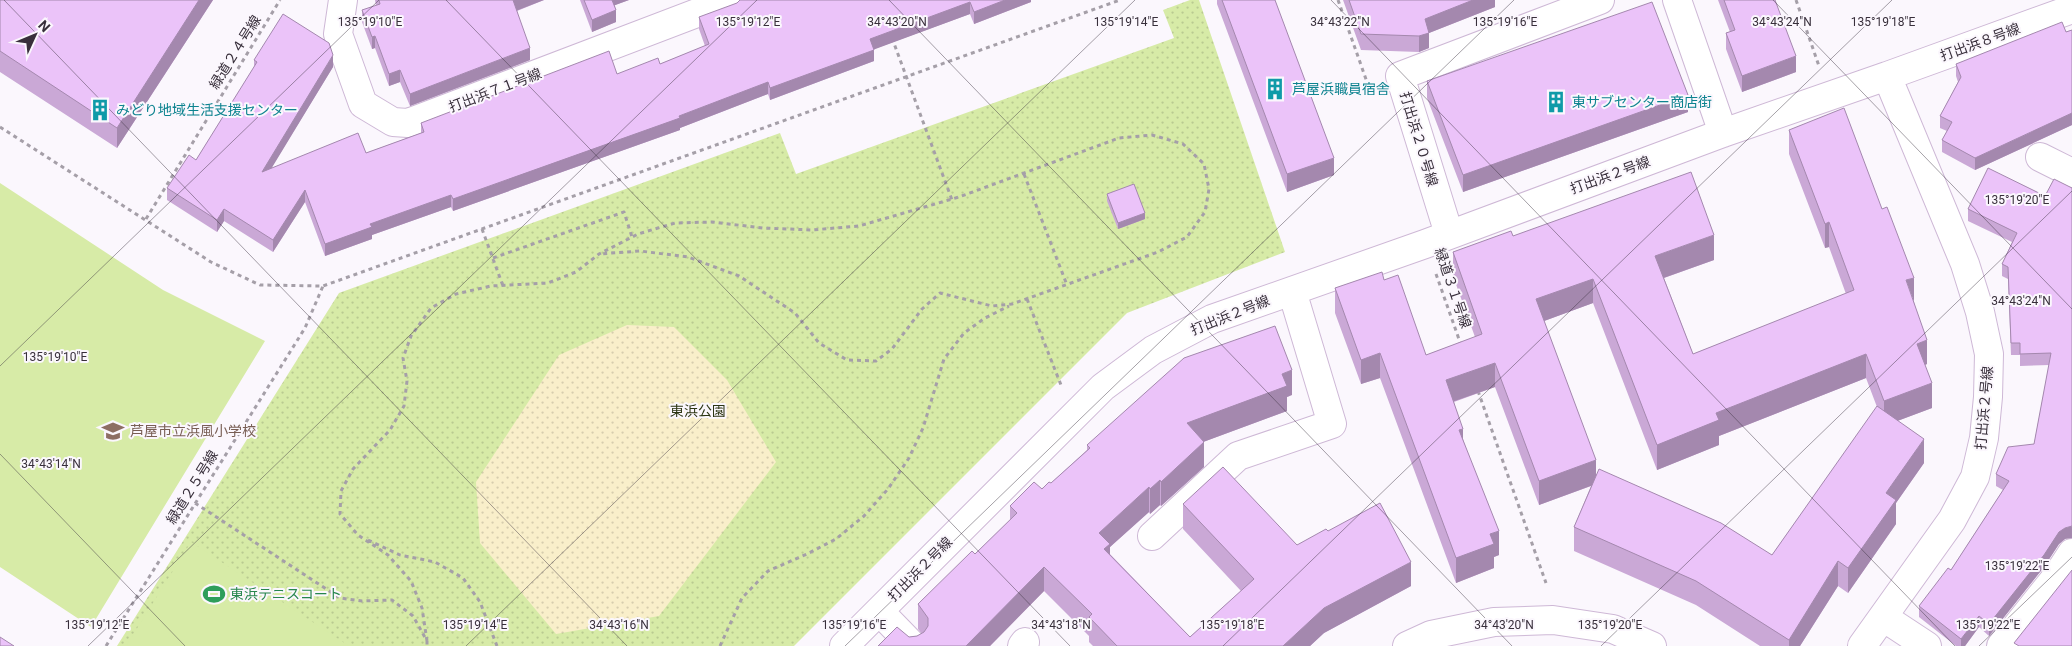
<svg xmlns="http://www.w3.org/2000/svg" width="2072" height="646" viewBox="0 0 2072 646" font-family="Roboto,'Noto Sans JP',sans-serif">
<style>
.grass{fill:url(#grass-dots)}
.sand{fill:url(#sand-dots)}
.pitch{fill:#d7eba7}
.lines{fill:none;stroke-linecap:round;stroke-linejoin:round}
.minor-casing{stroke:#ceb8d6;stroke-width:30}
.path{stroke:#a59fa8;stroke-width:3;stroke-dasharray:4 4;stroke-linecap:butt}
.minor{stroke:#fff;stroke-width:28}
.wall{fill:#caa8d6;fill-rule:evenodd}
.shaded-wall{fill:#a488ae}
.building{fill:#ebc3f9;stroke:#a488ae}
.ticks{fill:none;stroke:#382f3b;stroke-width:1;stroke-opacity:0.45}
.labels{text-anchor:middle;stroke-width:4;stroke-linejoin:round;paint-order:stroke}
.street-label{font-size:14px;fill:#382f3b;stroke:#fbf7fd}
.culture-label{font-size:14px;fill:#0d838f;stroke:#fbf7fd;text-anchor:start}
.park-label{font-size:14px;fill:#2c3513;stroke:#fbf7fd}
.education-label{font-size:14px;fill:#785e54;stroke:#fbf7fd;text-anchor:start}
.leisure-label{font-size:14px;fill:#27864d;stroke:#fbf7fd;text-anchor:start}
.ticks-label{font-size:12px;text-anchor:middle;fill:#382f3b;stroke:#fbf7fd;stroke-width:4;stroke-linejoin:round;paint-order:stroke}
</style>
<defs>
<pattern id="grass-dots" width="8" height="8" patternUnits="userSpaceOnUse" patternTransform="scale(1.25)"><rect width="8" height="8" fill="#d7eba7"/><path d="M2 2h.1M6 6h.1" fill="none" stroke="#b9ca91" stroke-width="1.8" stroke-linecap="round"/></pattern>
<pattern id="sand-dots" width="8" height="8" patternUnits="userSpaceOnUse" patternTransform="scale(1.25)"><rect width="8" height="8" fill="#f9efca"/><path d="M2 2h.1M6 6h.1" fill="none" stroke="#d6cdae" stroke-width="1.8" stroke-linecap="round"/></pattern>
</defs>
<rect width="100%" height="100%" fill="#fbf7fd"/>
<!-- grass -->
<path class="grass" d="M1190 0H1199L1285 252 1127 313 794 646H117L339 293 780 133 796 174 1174 38 1163 10Z"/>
<!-- sand -->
<path class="sand" d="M627 325 674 327 727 380 776 462 659 616 556 634 480 543 476 482 559 355Z"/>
<!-- pitch -->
<path class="pitch" d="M0 183 163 290 265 341 91 627 0 567Z
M191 542 349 646H126Z"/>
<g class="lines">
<!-- minor casing -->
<g class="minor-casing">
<path id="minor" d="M343 0 338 34 363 104 393 122 408 123 731 0
M1677 0 1723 133
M1887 76 2072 9
M2040 157 2072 173
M1449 234 1400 76 1600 0
M1152 536 1238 456 1332 424 1292 291
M879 611 913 646
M1883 617 1927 646
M844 646 1103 387 1153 350 1212 319 1425 244 1723 133 1887 76 1965 264 1980 312 1989 354 1988 397 1984 438 1975 477 1952 520 1862 646
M1022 646 1025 642
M1407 646 1431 635 1494 622 1553 620 1613 629 1652 646
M2001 646 2057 576 2072 553"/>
</g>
<!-- path -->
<path class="path" d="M1338 0 1367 82
M1796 0 1819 66
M892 38 952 200
M0 127 211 262 260 285 323 286 1120 0
M1024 174 1067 285
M146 219 280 0
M482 229 503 286
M493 258 624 212 632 237
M1436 274 1461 345
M1027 299 1061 385
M1478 391 1546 583
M195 503 340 598 362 601 392 600 413 616 427 641V646
M368 540 400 555 435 562 463 578 480 602 497 646
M427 641 422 608 411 581 388 555 358 535 340 514 341 491 353 469 390 430 404 406 407 381 403 358 411 336 431 308 456 294 491 286 548 283 576 272 599 254 638 234 675 223 712 222 763 228 812 230 859 226 959 197 1119 138 1152 135 1183 144 1204 164 1209 189 1205 212 1187 237 1158 252 1012 304 992 306 940 293 922 309 892 349 876 361 847 360 819 343 795 313 739 276 688 257 640 251 599 254
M106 646 305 328 323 286
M720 646 742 598 768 571 807 554 836 539 864 516 888 489 909 458 923 428 944 359 964 333 985 318 1009 306"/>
<!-- minor -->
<use href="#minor" class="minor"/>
</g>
<!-- wall -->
<path class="wall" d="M0 0H213L117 148 0 72Z
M375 0H544L517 11 530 60 410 106 400 82 389 86 375 48 372 49 362 22V10L376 6Z
M580 0H629L615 5 616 22 592 32Z
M1031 0V2L974 24 970 14 874 49V61L770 100 768 94 680 128V130L453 211 451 207 372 235V239L325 256 305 202 273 252 224 221 217 232 167 200V188L196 160 254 68V60L333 67 271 168 366 153 421 133V123L617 74 660 64 705 46 699 29V17Z
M1217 0H1275L1334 175 1287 192 1217 4Z
M1343 0H1495V7L1429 33V48L1419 52 1361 50Z
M1718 0H1775L1796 72 1742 92 1726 49V33L1730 32Z
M2072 30V125L1975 170 1942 152V140L1947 131 1940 128V116L1958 82 1956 76V64Z
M1427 81 1688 112 1463 192 1427 98Z
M1789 130 1914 302 1927 364 1925 365 1932 408 1897 421 1924 463 1896 503V524L1848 593 1838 586 1800 646H1760L1696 605 1574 551V527L1591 486 1539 505 1495 387 1454 402 1463 439 1499 555 1494 557V568L1456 583 1380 378 1361 384 1335 313V288L1384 280 1426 355 1475 337 1453 276V252L1513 236 1714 260 1664 278 1693 354 1846 294 1829 247 1825 248 1789 154ZM1593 303 1657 470 1719 445V436L1866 378 1877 407 1772 555 1596 474 1544 321Z
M1107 194 1145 219 1118 229 1107 201Z
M2045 196 2065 539 2059 544 2044 567 1989 636 1979 627 1965 646H1956L1919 617V606L1951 570 2003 490 1996 486V474L2034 444 2049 365 2020 366V355H2011L2008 279 2002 276V264L2012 242 1968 221V209Z
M1292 395 1287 397V411L1203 442 1204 467 1161 506 1160 505 1150 514 1149 512 1110 547V554L1190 637 1241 591 1183 529V504L1297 545 1328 531 1411 586 1324 633 1310 646H1093L1089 642V636L1044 591 990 646H878L909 637 917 636 922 634 918 629V604L975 554 1010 520V506L1051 483 1087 450V445Z"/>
<!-- shaded-wall -->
<path class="shaded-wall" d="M199 0H213L117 148V128Z
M513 0H544L513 12Z
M610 0H629L610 7Z
M1005 0H1031V2L974 24V12Z
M1473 0H1495V7L1429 33V48L1419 52V36L1425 19Z
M970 2V14L870 51V39Z
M616 10V22L592 32V20Z
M375 36V48L372 49V37Z
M530 48V60L410 106V94Z
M874 50V61L770 100V88Z
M333 55V67L262 184V172Z
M1796 56V72L1742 92V76Z
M400 70V82L389 86V74Z
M768 82V94L680 128V130L453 211V199L679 116Z
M1688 95V112L1463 192V175Z
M2072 113V125L1975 170V158Z
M1334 158V175L1287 192V174Z
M305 190V202L273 252V240Z
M451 195V207L372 235V239L325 256V244L370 224Z
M224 209V221L217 232V220Z
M1145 213V219L1118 229V223Z
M1829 222V247L1825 248V224Z
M1714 235V260L1655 281V256Z
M1914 278V302L1906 280Z
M1593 279V303L1536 324V299Z
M1927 340V364L1917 368V344Z
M1380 353V378L1361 384V360Z
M1866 354V378L1719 436V445L1657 470V445L1716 413Z
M1495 363V387L1446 404V380Z
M1292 370V395L1287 397V411L1187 448V423L1282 374Z
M1932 383V408L1884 426V401Z
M1463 429V454L1459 430Z
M1924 439V463L1896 503V524L1848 593V568L1886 493Z
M1204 442V467L1161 506V482Z
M1596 460V484L1539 505V481Z
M1160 480V505L1150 514V489Z
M1149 487V512L1110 547V568L1099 533Z
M2072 526V538L2065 539 2059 544 2044 567 1989 636V624L2059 532 2065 528Z
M1499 531V555L1494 557V568L1456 583V558L1490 534Z
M1838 561V586L1800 646H1789V640Z
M1411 562V586L1324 633 1310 646H1283L1324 608Z
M1044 567V591L990 646H966Z
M1979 616V627L1965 646H1961V639Z"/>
<!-- building -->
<path class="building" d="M0 0H199L117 128 0 51Z
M379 0H513L530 48 410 94 400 70 389 74 375 36 372 37 362 10 380 4Z
M584 0H612L616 10 592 20Z
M740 0H1005L974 12 970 2 870 39 874 50 770 88 768 82 679 116 680 118 453 199 451 195 370 224 372 227 325 244 305 190 273 240 224 209 217 220 167 188 189 155 196 160 257 62 254 60 283 14 329 43 333 55 262 172 358 133 366 153 424 132 421 123 609 51 617 74 658 58 660 64 709 44 699 17 737 3Z
M1222 0H1275L1334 158 1287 174Z
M1349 0H1473L1425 19 1429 33 1419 36 1361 34Z
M1724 0H1775L1796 56 1742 76 1726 33 1735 30Z
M1652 2 1688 95 1463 175 1427 81Z
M2062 22 2066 32 2072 30V113L1975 158 1942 140 1952 122 1940 116 1961 77 1956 64Z
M1844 108 1882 209 1887 207 1914 278 1906 280 1927 340 1917 344 1932 383 1884 401 1866 354 1716 413 1719 420 1657 445 1593 279 1536 299 1596 460 1539 481 1495 363 1446 380 1463 429 1459 430 1499 531 1490 534 1494 544 1456 558 1380 353 1361 360 1335 288 1382 272 1384 280 1398 275 1426 355 1482 334 1453 252 1511 231 1513 236 1691 172 1714 235 1655 256 1693 354 1854 290 1829 222 1825 224 1789 130Z
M1988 168 2045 196 2054 179 2072 188V526L2065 528 2059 532 2044 555 1989 624 1979 616 1961 639 1919 606 1948 568 1951 570 2009 481 1996 474 2008 447 2034 444 2051 353 2020 354V343H2011L2008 267 2002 264 2017 233 1968 209Z
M1134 184 1145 213 1118 223 1107 194Z
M1275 326 1292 370 1282 374 1287 386 1187 423 1204 442 1161 482 1160 480 1150 489 1149 487 1099 533 1110 544 1104 549 1190 637 1254 579 1183 504 1223 467 1297 545 1326 529 1328 531 1380 503 1411 562 1324 608 1283 646H1117L1089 617 1092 614 1044 567 966 646H878L897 627 909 637 917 636 924 632 928 626V618L918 604 972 551 975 554 1017 513 1010 506 1034 482 1042 489 1049 482 1051 483 1090 448 1087 445 1184 358Z
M1877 406 1924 439 1886 493 1896 500 1848 568 1838 561 1789 640 1696 581 1574 527 1599 469 1721 523 1772 555Z
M2072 570V646H2019L2014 643Z
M0 637 14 646H0Z"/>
<!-- ticks -->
<path class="ticks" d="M4 0 627 646M446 0 1070 646M889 0 1512 646M1331 0 1955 646M1773 0 2072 309M0 366 379 0M0 454 185 646M88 646 757 0M466 646 1135 0M845 646 1514 0M1223 646 1892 0M1601 646 2072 191M1979 646 2072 557"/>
<!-- icons -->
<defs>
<g id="building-bare" transform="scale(1.725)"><path d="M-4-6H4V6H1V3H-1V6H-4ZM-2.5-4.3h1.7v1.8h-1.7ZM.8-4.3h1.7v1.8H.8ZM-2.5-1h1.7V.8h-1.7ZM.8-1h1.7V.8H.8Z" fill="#0f9aa8" stroke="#fbf7fd" stroke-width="2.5" paint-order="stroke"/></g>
<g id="school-bare" transform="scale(1.725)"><path d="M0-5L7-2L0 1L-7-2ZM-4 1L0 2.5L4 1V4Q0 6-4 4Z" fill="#8d6e63" stroke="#fbf7fd" stroke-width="2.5" paint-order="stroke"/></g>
<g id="stadium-bare" transform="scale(1.725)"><path d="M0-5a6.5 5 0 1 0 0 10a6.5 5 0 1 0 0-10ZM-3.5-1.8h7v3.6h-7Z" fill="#2e9e5b" stroke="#fbf7fd" stroke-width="2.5" paint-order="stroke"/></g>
</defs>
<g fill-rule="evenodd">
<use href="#building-bare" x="1275" y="89"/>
<use href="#building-bare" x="1556" y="102"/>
<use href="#building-bare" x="100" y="110"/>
<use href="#school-bare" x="113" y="431"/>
<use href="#stadium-bare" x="214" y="594"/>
</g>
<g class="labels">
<!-- street labels -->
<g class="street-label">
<text transform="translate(1980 42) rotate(-20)" y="5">打出浜８号線</text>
<text transform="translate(235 52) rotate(-58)" y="5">緑道２４号線</text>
<text transform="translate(495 90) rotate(-21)" y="5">打出浜７１号線</text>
<text transform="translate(1419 139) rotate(73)" y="5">打出浜２０号線</text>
<text transform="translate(1610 175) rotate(-20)" y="5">打出浜２号線</text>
<text transform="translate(1453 288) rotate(71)" y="5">緑道３１号線</text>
<text transform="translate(1230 315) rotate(-22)" y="5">打出浜２号線</text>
<text transform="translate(1984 408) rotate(-85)" y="5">打出浜２号線</text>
<text transform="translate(192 487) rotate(-58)" y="5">緑道２５号線</text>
<text transform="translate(920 569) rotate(-45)" y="5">打出浜２号線</text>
</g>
<!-- culture labels -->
<g class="culture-label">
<text x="1292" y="94">芦屋浜職員宿舎</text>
<text x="1572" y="107">東サブセンター商店街</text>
<text x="116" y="115">みどり地域生活支援センター</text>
</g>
<!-- park labels -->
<g class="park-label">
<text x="698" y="416">東浜公園</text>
</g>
<!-- education labels -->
<g class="education-label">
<text x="130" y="436">芦屋市立浜風小学校</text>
</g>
<!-- leisure labels -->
<g class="leisure-label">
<text x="230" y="599">東浜テニスコート</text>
</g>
</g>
<g class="ticks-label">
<text x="370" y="26">135°19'10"E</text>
<text x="748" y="26">135°19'12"E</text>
<text x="1126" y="26">135°19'14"E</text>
<text x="1505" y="26">135°19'16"E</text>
<text x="1883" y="26">135°19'18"E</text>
<text x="897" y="26">34°43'20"N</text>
<text x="1340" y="26">34°43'22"N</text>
<text x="1782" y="26">34°43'24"N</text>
<text x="2017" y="204">135°19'20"E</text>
<text x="2021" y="305">34°43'24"N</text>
<text x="55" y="361">135°19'10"E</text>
<text x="51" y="468">34°43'14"N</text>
<text x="2017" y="570">135°19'22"E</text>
<text x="619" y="629">34°43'16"N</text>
<text x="1061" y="629">34°43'18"N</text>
<text x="1504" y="629">34°43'20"N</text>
<text x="97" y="629">135°19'12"E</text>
<text x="475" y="629">135°19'14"E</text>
<text x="854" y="629">135°19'16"E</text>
<text x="1232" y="629">135°19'18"E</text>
<text x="1610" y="629">135°19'20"E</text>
<text x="1988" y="629">135°19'22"E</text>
</g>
<!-- north arrow -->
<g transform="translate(35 35) rotate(46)" stroke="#fbf7fd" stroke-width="4" paint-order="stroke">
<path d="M0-4L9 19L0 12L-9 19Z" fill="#382f3b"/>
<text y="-8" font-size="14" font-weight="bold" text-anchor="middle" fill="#382f3b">N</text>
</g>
</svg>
